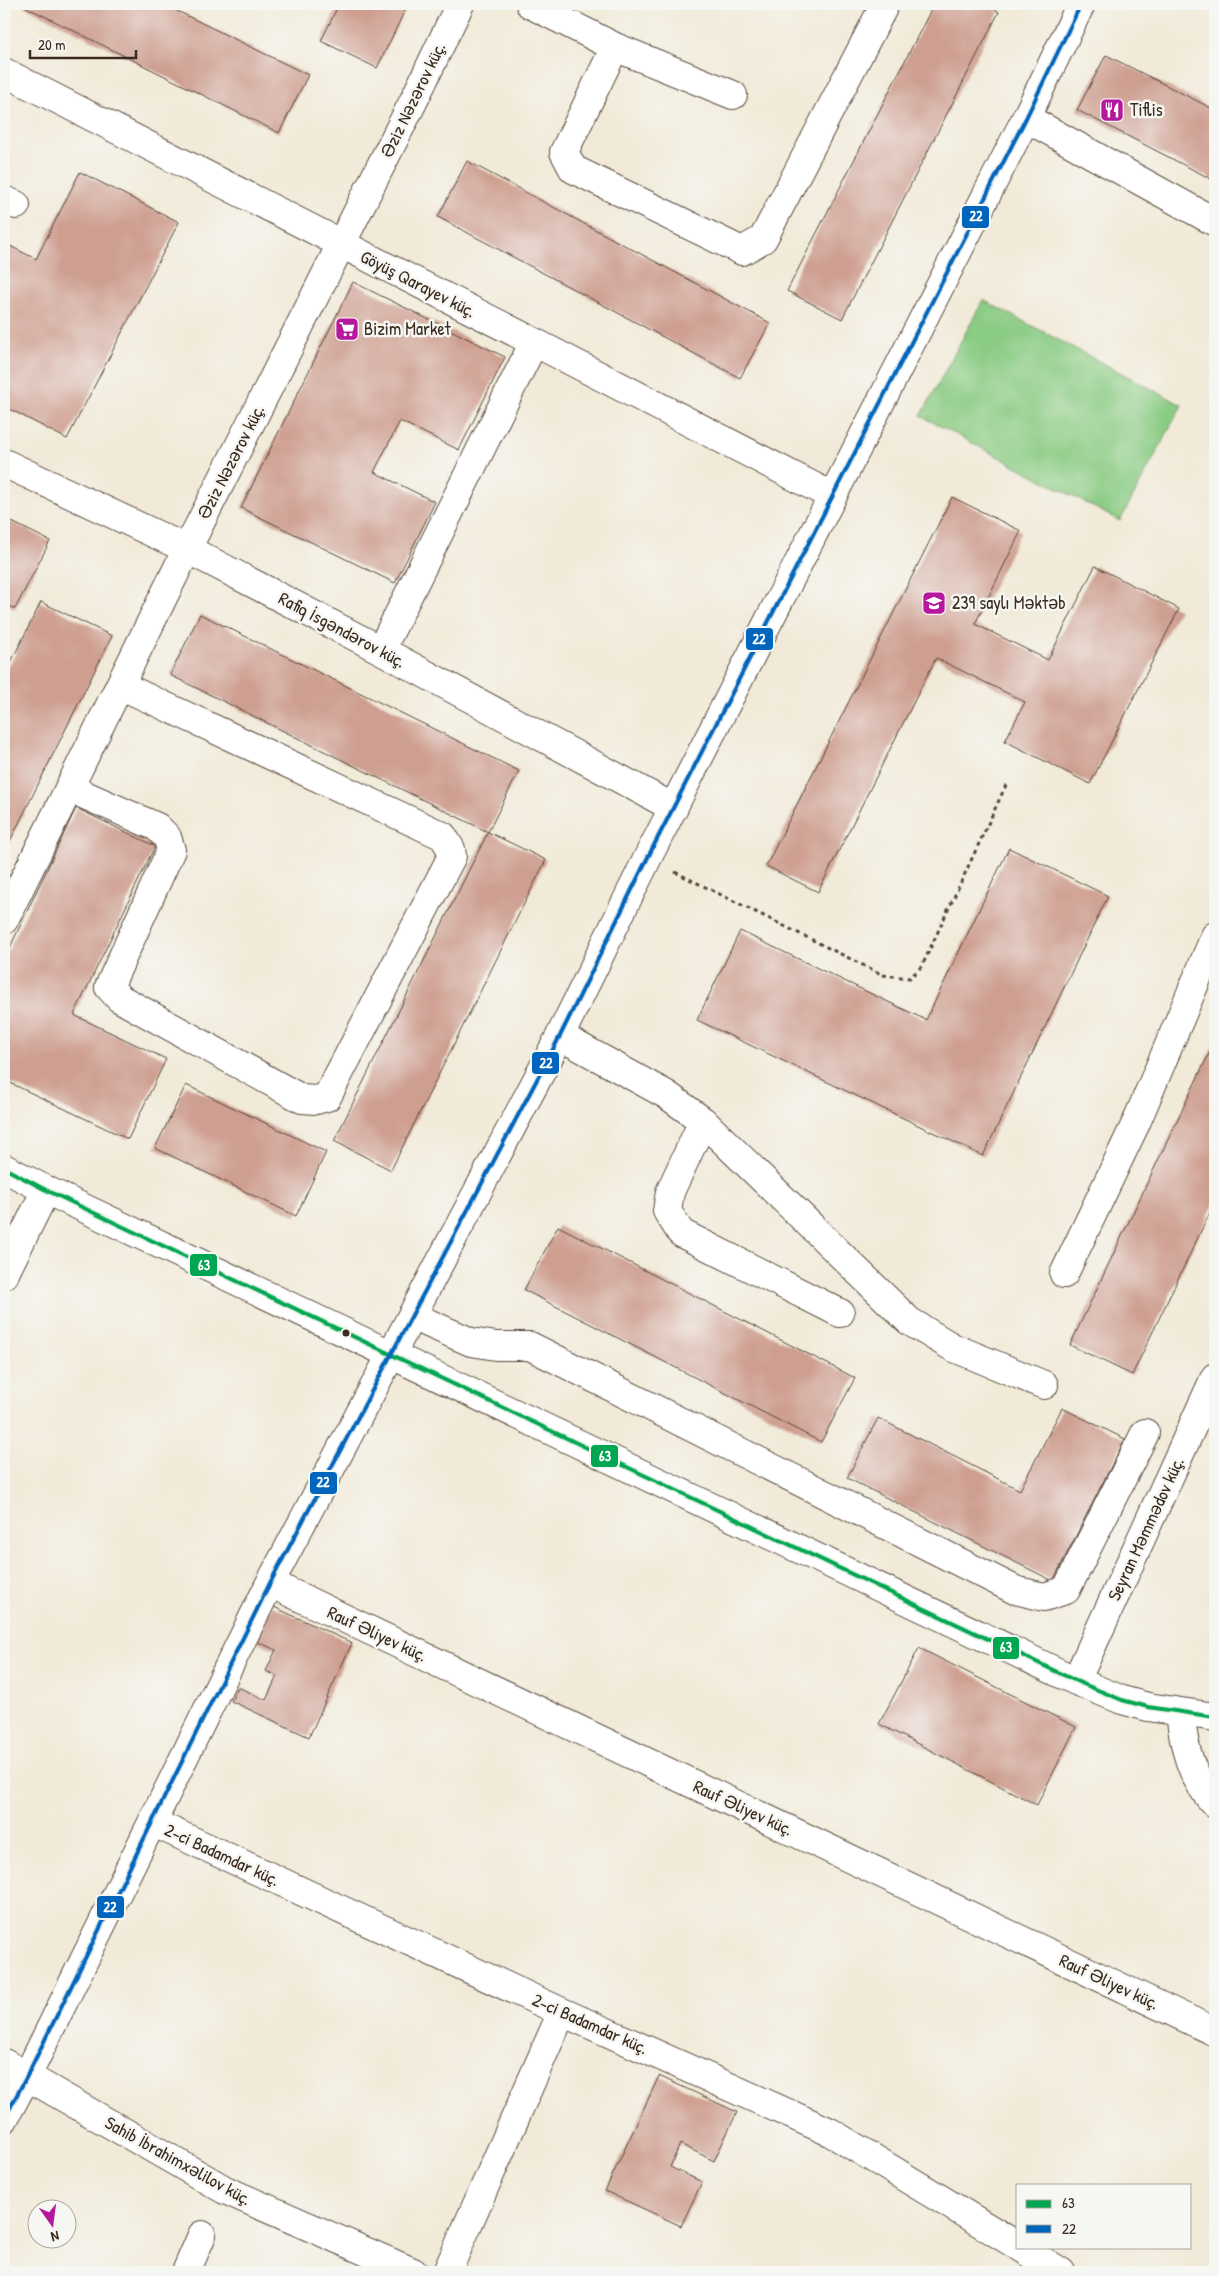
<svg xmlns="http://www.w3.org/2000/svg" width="1219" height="2276" viewBox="0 0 1219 2276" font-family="'Patrick Hand',sans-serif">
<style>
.green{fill:#8bcc84;stroke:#637b51}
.building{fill:#ce9e90}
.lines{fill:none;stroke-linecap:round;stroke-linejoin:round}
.minor-casing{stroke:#56473a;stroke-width:30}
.path{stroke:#56473a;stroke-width:3;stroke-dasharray:4 4;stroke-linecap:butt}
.minor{stroke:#fff;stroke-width:28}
.bus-1-casing{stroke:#f6f6f2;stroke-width:8}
.bus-2-casing{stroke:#f6f6f2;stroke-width:8}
.bus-1{stroke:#00a651;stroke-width:4}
.bus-2{stroke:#0065bd;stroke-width:4}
.bus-dot{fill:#3b2a1e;stroke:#f6f6f2;stroke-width:2}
.labels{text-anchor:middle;stroke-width:5;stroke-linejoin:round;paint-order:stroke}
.street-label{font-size:18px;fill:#3b2a1e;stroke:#f6f6f2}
.poi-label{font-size:18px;fill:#3b2a1e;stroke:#f6f6f2;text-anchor:start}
.line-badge{stroke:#f6f6f2;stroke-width:2}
.badge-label{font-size:14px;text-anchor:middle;font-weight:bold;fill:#fff}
</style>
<rect width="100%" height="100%" fill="#f6f6f2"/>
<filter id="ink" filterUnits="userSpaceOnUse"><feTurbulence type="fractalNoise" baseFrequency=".02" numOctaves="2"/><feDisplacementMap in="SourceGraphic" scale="10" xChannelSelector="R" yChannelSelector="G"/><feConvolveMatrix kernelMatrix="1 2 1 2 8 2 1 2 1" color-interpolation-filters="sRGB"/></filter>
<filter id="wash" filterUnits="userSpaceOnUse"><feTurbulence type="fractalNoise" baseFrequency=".0096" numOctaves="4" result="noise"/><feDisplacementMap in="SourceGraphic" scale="20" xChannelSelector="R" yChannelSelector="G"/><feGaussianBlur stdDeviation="1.12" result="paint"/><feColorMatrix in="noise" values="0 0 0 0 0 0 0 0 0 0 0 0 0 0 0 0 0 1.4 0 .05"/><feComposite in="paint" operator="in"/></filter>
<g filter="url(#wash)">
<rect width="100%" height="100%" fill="#f1ead8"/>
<!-- green -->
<path class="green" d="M983 300 1182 405 1120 521 921 416Z"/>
<g id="blocks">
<!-- building -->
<path class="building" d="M20 4H163L308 75 279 133Z
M339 4H408L377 68 321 41Z
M934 4H983L999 12 842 319 787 291Z
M1106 55 1215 110V181L1077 110Z
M467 161 770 323 740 378 438 217Z
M80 172 179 222 67 439 4 406V243L36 259Z
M353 282 505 357 459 450 400 421 374 472 435 502 395 583 241 508Z
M952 497 1021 531 975 624 1048 660 1095 566 1179 609 1090 784 1005 741 1025 702 936 658 818 892 766 866Z
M4 518 50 541 15 609 4 604Z
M41 602 112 636 4 853V676Z
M200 614 519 771 488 832 170 675Z
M76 808 155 846 74 1015 166 1059 128 1139 4 1080V960Z
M488 832 546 860 391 1170 334 1141Z
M1009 848 1108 896 983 1156 697 1020 740 931 926 1020Z
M1215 1041V1202L1132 1375 1070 1345Z
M186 1085 326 1152 296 1216 155 1148Z
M558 1226 855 1378 821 1442 524 1290Z
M1062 1408 1125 1439 1053 1581 847 1478 878 1418 1020 1490Z
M272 1606 352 1643 309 1737 231 1701 238 1687 266 1700 277 1676 266 1671 276 1650 256 1641Z
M919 1648 1076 1727 1037 1805 879 1724Z
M659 2076 737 2112 714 2161 680 2144 670 2167 702 2182 681 2226 605 2191Z"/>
</g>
</g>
<g filter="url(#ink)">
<use href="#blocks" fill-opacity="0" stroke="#56473a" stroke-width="1"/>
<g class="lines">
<!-- minor casing -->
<g class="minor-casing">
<path id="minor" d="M530 4 615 47 733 95
M615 47 564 152 573 169 742 251 763 239 885 4
M4 72 534 342 832 496
M1026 118 1215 222
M4 200 16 205
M4 463 187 549 381 650 674 808
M381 650 534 342
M69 788 157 827 167 837 171 850 109 987 119 998 302 1099 316 1100 327 1097 452 856 451 849 443 836 120 685
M4 920 187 549 414 100 460 4
M560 1036 667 1095 703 1121 909 1321 952 1347 1044 1385
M703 1121 670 1192 667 1211 681 1233 840 1313
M4 1168 46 1190 1076 1681 1122 1700 1148 1707 1215 1717
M1064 1274 1136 1123 1215 936
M4 1275 46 1190
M412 1316 471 1342 496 1346H530L1015 1590 1044 1597 1066 1590 1145 1433
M270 1583 1215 2032
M1076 1681 1215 1377
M1180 1713C1184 1748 1191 1778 1215 1804
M152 1822 562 2012 830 2132 1018 2246
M4 2063 225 2190 413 2272
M4 2119 27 2076 270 1583 560 1036 648 857 1026 118 1081 4
M1020 2247 1061 2272
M186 2272 202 2235
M447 2272 562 2012"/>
</g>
<!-- path -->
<path class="path" d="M675 872 883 975 910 978 922 966 1007 783"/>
<!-- minor -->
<use href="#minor" class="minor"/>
<!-- bus-1 casing -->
<g class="bus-1-casing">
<path id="bus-1" d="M4 1168 46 1190 1076 1681 1122 1700 1148 1707 1215 1717"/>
</g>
<!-- bus-2 casing -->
<g class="bus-2-casing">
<path id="bus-2" d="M4 2119 27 2076 270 1583 560 1036 648 857 1026 118 1081 4"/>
</g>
<!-- bus-1 -->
<use href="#bus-1" class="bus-1"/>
<!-- bus-2 -->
<use href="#bus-2" class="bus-2"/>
</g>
</g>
<!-- icons -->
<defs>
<g id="restaurant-square" transform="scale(1.25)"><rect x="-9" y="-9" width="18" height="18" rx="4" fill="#b5179e" stroke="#f6f6f2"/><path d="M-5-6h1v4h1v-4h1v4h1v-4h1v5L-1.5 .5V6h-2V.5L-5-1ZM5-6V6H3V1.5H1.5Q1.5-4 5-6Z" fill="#fff"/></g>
<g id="supermarket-square" transform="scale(1.25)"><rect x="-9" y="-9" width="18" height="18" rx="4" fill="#b5179e" stroke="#f6f6f2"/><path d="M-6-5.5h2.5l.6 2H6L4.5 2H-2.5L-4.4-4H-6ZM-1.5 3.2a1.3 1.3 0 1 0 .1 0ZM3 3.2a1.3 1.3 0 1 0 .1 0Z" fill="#fff"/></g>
<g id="school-square" transform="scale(1.25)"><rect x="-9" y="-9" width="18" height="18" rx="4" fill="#b5179e" stroke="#f6f6f2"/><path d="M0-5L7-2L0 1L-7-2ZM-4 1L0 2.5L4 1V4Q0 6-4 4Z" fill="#fff"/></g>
</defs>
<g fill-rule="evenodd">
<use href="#restaurant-square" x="1112" y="110"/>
<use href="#supermarket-square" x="347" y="329"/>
<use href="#school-square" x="934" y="603"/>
</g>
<!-- markers -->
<circle class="bus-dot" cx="346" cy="1333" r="4.5"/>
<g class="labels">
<!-- street labels -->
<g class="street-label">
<text transform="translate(413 100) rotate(-64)" y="6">Əziz Nəzərov küç.</text>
<text transform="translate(418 284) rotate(27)" y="6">Göyüş Qarayev küç.</text>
<text transform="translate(231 462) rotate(-63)" y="6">Əziz Nəzərov küç.</text>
<text transform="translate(342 630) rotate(28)" y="6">Rafiq İsgəndərov küç.</text>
<text transform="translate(1146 1529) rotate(-65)" y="6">Seyran Məmmədov küç.</text>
<text transform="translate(377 1634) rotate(25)" y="6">Rauf Əliyev küç.</text>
<text transform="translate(743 1808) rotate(25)" y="6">Rauf Əliyev küç.</text>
<text transform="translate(222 1855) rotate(25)" y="6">2-ci Badamdar küç.</text>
<text transform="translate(1109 1982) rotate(25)" y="6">Rauf Əliyev küç.</text>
<text transform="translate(590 2024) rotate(24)" y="6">2-ci Badamdar küç.</text>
<text transform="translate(178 2161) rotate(29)" y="6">Sahib İbrahimxəlilov küç.</text>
</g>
<!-- poi labels -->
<g class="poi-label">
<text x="1130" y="116">Tiflis</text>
<text x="364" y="335">Bizim Market</text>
<text x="952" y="609">239 saylı Məktəb</text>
</g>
</g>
<g class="line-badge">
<rect x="961" y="205" width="29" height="24" rx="5" fill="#0065bd"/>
<rect x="745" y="627" width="29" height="24" rx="5" fill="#0065bd"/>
<rect x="531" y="1051" width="29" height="24" rx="5" fill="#0065bd"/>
<rect x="189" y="1253" width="29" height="24" rx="5" fill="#00a651"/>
<rect x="590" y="1444" width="29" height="24" rx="5" fill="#00a651"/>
<rect x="309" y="1471" width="29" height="24" rx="5" fill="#0065bd"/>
<rect x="992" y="1636" width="28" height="24" rx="5" fill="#00a651"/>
<rect x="96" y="1895" width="29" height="24" rx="5" fill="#0065bd"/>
</g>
<g class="badge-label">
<text x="976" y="221">22</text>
<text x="759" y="644">22</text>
<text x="546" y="1068">22</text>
<text x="204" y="1270">63</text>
<text x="605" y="1461">63</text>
<text x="323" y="1487">22</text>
<text x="1006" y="1652">63</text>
<text x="110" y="1912">22</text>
</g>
<!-- margin -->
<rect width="1219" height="2276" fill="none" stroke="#f6f6f2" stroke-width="20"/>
<!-- legend -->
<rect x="1016" y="2184" width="175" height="65" fill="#f6f6f2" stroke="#aba49d"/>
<rect x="1026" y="2200" width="25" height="8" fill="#00a651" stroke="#aba49d"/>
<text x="1062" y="2208" font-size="15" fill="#3b2a1e">63</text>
<rect x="1026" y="2225" width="25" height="8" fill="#0065bd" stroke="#aba49d"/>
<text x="1062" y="2234" font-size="15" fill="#3b2a1e">22</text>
<!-- north arrow -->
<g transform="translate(52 2224) rotate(166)"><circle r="24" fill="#f6f6f2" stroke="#aba49d"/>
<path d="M0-4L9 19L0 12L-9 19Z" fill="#b5179e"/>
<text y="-8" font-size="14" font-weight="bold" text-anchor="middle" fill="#3b2a1e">N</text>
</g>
<!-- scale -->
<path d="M30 50v8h106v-8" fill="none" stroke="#3b2a1e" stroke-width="2.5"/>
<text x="38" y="50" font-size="15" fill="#3b2a1e" stroke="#f6f6f2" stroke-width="4" paint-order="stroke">20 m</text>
</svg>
